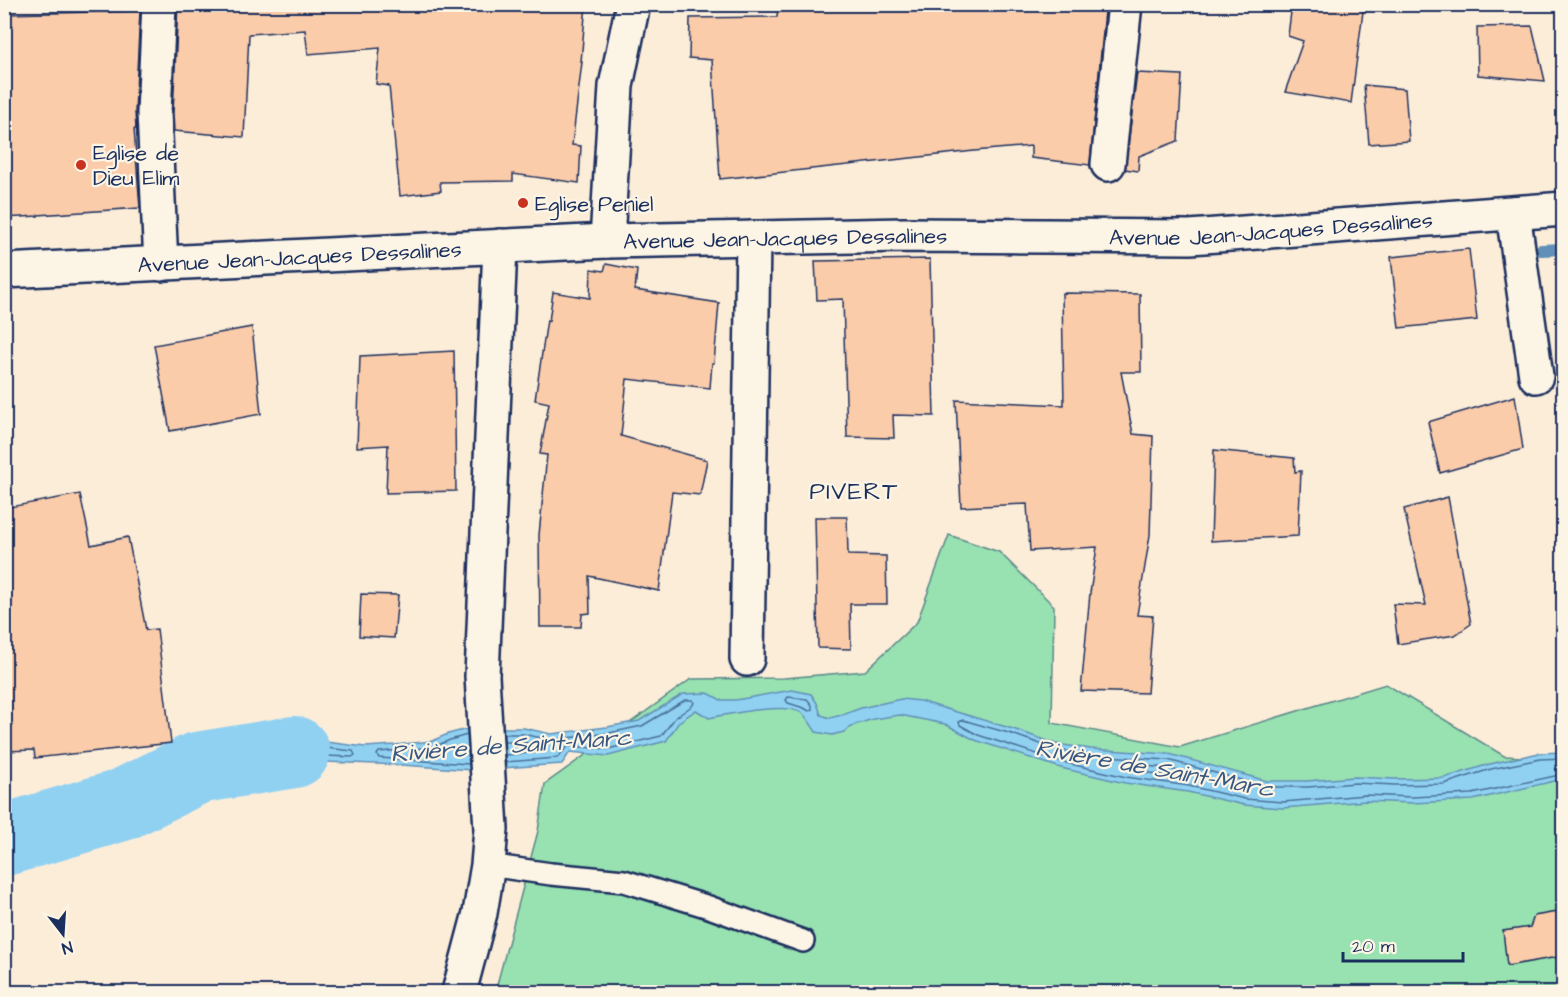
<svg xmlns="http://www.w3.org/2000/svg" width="1568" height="997" viewBox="0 0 1568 997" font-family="'Architects Daughter',sans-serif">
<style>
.green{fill:#98e1b1;stroke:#5a8888;stroke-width:1.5}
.water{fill:#90d1f2;stroke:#6190b7;stroke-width:1.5}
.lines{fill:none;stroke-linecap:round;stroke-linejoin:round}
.shore{stroke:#4a7099;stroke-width:1.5}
.stream{stroke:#6190b7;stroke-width:12}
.river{stroke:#90d1f2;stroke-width:72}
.building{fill:#fbccaa;stroke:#1b2f5e;stroke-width:1.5}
.service-casing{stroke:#1b2f5e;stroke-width:26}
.minor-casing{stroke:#1b2f5e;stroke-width:38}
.tertiary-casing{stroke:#1b2f5e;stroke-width:38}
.service{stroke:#fcf5e5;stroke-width:21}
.minor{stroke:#fcf5e5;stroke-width:33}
.tertiary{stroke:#fcf5e5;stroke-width:33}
.poi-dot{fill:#c8321e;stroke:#fcf5e5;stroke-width:2}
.labels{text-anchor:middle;stroke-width:4.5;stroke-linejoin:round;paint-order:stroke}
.poi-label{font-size:22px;fill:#1b2f5e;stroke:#fcf5e5;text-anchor:start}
.street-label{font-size:22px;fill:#1b2f5e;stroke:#fcf5e5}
.neighbourhood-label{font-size:24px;letter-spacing:1.5px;fill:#1b2f5e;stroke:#fcf5e5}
.water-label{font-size:24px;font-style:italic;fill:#385883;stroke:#fcf5e5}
</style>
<rect width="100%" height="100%" fill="#fcedd9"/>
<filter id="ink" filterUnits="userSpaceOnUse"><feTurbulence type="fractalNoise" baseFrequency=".0167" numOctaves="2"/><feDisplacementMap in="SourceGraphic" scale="12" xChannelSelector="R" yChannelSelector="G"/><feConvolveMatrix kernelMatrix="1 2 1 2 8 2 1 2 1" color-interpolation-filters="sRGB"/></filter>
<g filter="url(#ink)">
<!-- green -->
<path class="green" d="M949 535 999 552 1054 606 1052 723 1180 747 1386 684 1504 756 1563 759V992H495L538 831 545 784 691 679 784 678 865 671 917 622Z"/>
<!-- water -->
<path class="water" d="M792 690 811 694 817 703 821 715 830 718 845 714 861 708 901 699 920 701 1013 729 1056 744 1091 749 1169 754 1267 781H1307L1355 777 1395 779 1444 778 1490 764 1539 753 1564 752 1563 779 1473 800 1412 803 1365 801 1283 808 1244 805 1188 792 1125 783 1061 768 975 740 945 724 900 715 873 719 854 725 844 732 832 735 816 732C812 726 807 717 802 713 785 702 728 714 709 718L696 710 679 722 666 741 608 756 570 752 562 764 473 770 401 765 300 761 211 770 197 768 210 755 279 742H326L365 747 395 745 432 741 448 734 471 728H524L551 734 607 727 639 721 683 694 708 693 721 700H736Z"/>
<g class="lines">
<!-- shore -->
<path class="shore" d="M788 697 807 699 812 705V710L809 711 804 708 788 703 786 700Z
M503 734H523L551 740 609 733 642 726 685 700H692L694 702 693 705 675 718 661 736 608 749 570 746 566 748 557 758 505 762
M467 735 450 740 433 747 379 752 377 755 379 758 469 764
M504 742H523L543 746 545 749 543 752 505 755
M280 748H326L353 751 355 755 352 757 300 755 244 761 241 759 244 755Z
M1564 758 1540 759 1491 769 1444 784 1395 785 1355 783 1308 787H1267L1168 760 1090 755 1055 749 1012 734 963 720 959 722 960 725 978 735 1062 762 1126 777 1189 786 1245 799 1283 802 1365 795 1412 797 1472 794 1564 774
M1145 766 1167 768 1178 771 1180 774 1177 777 1144 772 1141 769Z"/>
<!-- stream -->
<path class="stream" d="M1541 250 1564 249"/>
<!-- river -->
<path class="river" d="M4 840 122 805 197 768 294 752"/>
</g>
<!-- building -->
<path class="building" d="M178 4H586L581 62H582L572 145 581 146 579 183 513 174V181L440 182 441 191 400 196 389 86 376 84 380 48 308 54 305 30 249 34 244 137 174 131 173 113Z
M778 4H1097V10L1105 11 1090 165 1031 158V146L974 151 720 179 712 60 689 58 690 18 777 17Z
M1292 4H1364L1351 103 1285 92 1303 41 1288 36Z
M140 11 135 112 136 129H134L140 208 38 215V216L4 218V14Z
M1532 26 1545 81 1478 75 1477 27Z
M1137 73 1182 75 1178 141 1139 156 1138 171 1125 169Z
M1364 85 1405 89 1409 141 1369 144Z
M1469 249 1477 320 1399 328 1391 257Z
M930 259 934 416 893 415 894 438 847 437 843 299 817 300 815 261Z
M606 264 637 270 635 290 719 303 714 363H712L710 388 627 379 621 436 707 460 700 495 672 492 659 591 589 576 590 613 582 614 581 627H540L539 535 547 455 540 454 549 403 535 400 547 320 549 321 553 292 590 298 591 269 604 271Z
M1062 293 1140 294 1141 372H1121L1133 434 1153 436 1150 535 1137 615 1153 616 1147 693 1081 691 1090 593 1097 547 1030 551 1027 504 961 507 956 400 1064 405Z
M252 327 261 414 170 431 154 345Z
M454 351 456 491 386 493 388 445 357 447 360 356Z
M1515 396 1523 449 1440 473 1428 422Z
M1214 450 1294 458 1295 472 1301 471 1298 536 1211 541Z
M80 494 91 545 128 537 146 630 157 629 171 743 35 758 34 750 4 751V508Z
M1448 497 1471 624 1455 635 1398 644 1393 604 1426 605 1404 509Z
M815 517H847L848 555 886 556 887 604H850L851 649 818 648Z
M361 594 398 595 394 638 359 636Z
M1563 911V956L1507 966 1503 931 1530 927 1534 916Z"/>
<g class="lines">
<!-- service casing -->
<g class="service-casing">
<path id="service" d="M488 865 551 874 624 881 709 907 803 941"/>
</g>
<!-- minor casing -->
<g class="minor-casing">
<path id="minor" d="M159 4 154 113 161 264
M1108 164 1125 4
M1513 213 1536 376
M607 241 616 86 633 4
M747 659 753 238
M459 992 480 913 488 865 491 829 482 676 500 246"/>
</g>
<!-- tertiary casing -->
<g class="tertiary-casing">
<g id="tertiary">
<path id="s1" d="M4 271 607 241 904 235 1190 237 1564 209"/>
</g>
</g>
<!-- service -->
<use href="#service" class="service"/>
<!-- minor -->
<use href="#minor" class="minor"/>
<!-- tertiary -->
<use href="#tertiary" class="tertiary"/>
</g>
</g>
<!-- markers -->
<g class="poi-dot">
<circle cx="81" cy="165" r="6"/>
<circle cx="523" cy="203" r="6"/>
</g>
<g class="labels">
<!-- poi labels -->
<g class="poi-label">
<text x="93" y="160">Eglise de<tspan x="93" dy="25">Dieu Elim</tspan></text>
<text x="535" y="211">Eglise Peniel</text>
</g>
<!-- street labels -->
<g class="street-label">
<text dy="8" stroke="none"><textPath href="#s1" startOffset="1268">Avenue Jean-Jacques Dessalines</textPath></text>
<text dy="8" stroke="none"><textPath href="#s1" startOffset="782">Avenue Jean-Jacques Dessalines</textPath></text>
<text dy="8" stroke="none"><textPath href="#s1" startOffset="296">Avenue Jean-Jacques Dessalines</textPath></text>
</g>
<!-- neighbourhood labels -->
<g class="neighbourhood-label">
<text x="854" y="499">PIVERT</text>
</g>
<!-- water labels -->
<g class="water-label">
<text transform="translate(511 745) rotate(-4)" y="8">Rivière de Saint-Marc</text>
<text transform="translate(1155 768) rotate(10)" y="8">Rivière de Saint-Marc</text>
</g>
</g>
<!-- margin -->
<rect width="1568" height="997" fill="none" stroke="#fcf5e5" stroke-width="24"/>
<rect x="12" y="12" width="1544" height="973" fill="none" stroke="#1b2f5e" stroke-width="2" filter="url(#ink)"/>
<!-- north arrow -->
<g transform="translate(63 934) rotate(163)" stroke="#fcf5e5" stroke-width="4.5" paint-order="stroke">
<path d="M0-4.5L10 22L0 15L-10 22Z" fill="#1b2f5e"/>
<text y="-9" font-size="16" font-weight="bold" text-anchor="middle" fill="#1b2f5e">N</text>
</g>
<!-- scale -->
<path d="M1343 952v9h120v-9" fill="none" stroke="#1b2f5e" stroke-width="3"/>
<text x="1352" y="952" font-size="18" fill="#1b2f5e" stroke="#fcf5e5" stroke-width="4.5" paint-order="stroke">20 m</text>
</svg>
